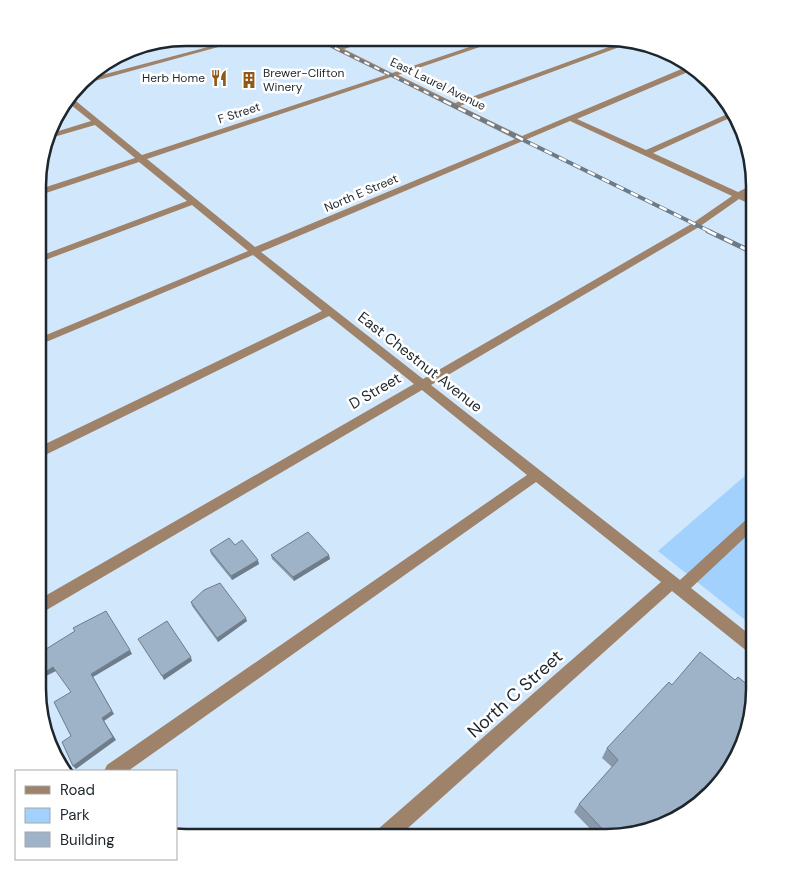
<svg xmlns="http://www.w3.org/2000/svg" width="792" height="875" viewBox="0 0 792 875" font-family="'DM Sans',sans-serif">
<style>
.green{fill:#a1d1fc}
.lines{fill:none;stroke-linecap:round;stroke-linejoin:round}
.minor{fill:#9e826a;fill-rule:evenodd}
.rail-far2-casing{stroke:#6c7b88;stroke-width:3}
.rail-far1-casing{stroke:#6c7b88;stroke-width:4}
.rail-casing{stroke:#6c7b88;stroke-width:5}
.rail-far2{stroke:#fff;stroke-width:2;stroke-dasharray:5.5;stroke-linecap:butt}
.rail-far1{stroke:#fff;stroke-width:2.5;stroke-dasharray:8;stroke-linecap:butt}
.rail{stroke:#fff;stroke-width:3;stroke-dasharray:9;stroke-linecap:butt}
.wall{fill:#889aab}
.shaded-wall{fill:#6f7d8b}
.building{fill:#9eb3c7;stroke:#6f7d8b}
.labels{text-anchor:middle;stroke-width:5;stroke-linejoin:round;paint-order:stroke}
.far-poi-label{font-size:12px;fill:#1d262d;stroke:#fff;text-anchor:start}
.far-street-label{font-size:12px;fill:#1d262d;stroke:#fff}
.street-label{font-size:15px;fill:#1d262d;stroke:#fff}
.near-street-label{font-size:18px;fill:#1d262d;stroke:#fff}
.rim{fill:none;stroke:#1d262d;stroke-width:2.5}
</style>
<rect width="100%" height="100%" fill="#d1e7fc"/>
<!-- green -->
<path class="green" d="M754 468V627L658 551Z"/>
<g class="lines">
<!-- minor -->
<path class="minor" d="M242 38H251L80 85 83 80Z
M314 38H322L339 46 367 38H377L344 49 392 73 496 38H506L398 75 455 103 628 40 633 42 460 106 522 136 691 65 695 69 577 119 646 150 732 112 734 116 653 153 738 192 754 184V190L745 196 754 200V206L739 199 699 227 431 385 680 580 749 517 754 516V529L691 588 754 638V654L748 652 672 591 398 837H375L377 830 661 582 536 482 128 771H104L107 765 527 475 422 390 38 615V600L414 384 329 316 39 458V447L322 311 253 255 39 345V338L248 251 192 205 40 262V256L187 201 139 162 40 195V189L135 158 95 125 47 139 49 134 91 121 66 101 71 97 142 155 386 75 335 50ZM391 77 515 139 255 247 147 159ZM570 121 732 196 693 223 423 379 261 252Z"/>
<!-- rail-far2 casing -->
<g class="rail-far2-casing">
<path id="rail-far2" d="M315 38 446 102"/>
</g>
<!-- rail-far1 casing -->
<g class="rail-far1-casing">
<path id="rail-far1" d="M444 101 711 232"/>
</g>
<!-- rail casing -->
<g class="rail-casing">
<path id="rail" d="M708 231 754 253"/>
</g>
<!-- rail-far2 -->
<use href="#rail-far2" class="rail-far2"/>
<!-- rail-far1 -->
<use href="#rail-far1" class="rail-far1"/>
<!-- rail -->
<use href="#rail" class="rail"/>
</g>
<!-- wall -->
<path class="wall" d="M235 545 259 564 232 580 211 554 210 550Z
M271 555 330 559 294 581 272 559Z
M191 602 247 621 218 642 192 606Z
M735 680 615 837H598L574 812 579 804 612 767 602 758 607 748 672 685Z"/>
<!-- shaded-wall -->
<path class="shaded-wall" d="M329 555 330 559 294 581 293 577Z
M258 560 259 564 232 580 231 576Z
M246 618 247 621 218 642 217 638Z
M130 650 132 654 93 677 114 714 104 721 116 740 76 769 73 766 102 718 91 674Z
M191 657 192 661 164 680 162 676Z
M53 667 56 671 44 677 42 674Z"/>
<!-- building -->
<path class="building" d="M308 532 329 555 293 577 271 555Z
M229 538 235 545 242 540 258 560 231 576 210 550Z
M220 583 246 618 217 638 191 602 204 590Z
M106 611 130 650 91 674 112 711 102 718 113 737 73 766 62 742 71 736 54 702 71 692 53 667 42 674 38 667V654L75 631 73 628Z
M167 621 191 657 162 676 138 639Z
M700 652 735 680 738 677 754 690V698L737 756 688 813 615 837H610L579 804 618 760 607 748 669 682 672 685Z
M504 830 510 837H498Z"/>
<!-- icons -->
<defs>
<g id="restaurant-bare" transform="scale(1.35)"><path d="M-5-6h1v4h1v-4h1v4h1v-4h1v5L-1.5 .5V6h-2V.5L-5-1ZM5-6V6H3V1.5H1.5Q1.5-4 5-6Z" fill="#925816" stroke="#fff" stroke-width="2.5" paint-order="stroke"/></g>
<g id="building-bare" transform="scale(1.35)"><path d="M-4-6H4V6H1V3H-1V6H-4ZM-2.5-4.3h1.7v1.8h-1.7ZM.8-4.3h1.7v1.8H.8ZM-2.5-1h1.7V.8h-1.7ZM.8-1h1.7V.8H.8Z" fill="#925816" stroke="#fff" stroke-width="2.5" paint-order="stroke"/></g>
</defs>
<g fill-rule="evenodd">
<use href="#restaurant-bare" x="219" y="78"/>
<use href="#building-bare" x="249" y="80"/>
</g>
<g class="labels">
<!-- far-poi labels -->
<g class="far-poi-label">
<text x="263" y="77">Brewer-Clifton<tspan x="263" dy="14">Winery</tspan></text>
<text x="205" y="82" text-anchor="end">Herb Home</text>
</g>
<!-- far-street labels -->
<g class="far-street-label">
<text transform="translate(438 84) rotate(26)" y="4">East Laurel Avenue</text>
<text transform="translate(239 113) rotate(-18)" y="4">F Street</text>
<text transform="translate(361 193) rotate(-23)" y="4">North E Street</text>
</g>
<!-- street labels -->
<g class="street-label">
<text transform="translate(420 362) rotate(38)" y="5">East Chestnut Avenue</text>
<text transform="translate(375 391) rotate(-30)" y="5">D Street</text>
</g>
<!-- near-street labels -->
<g class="near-street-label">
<text transform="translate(515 694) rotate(-42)" y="6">North C Street</text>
</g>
</g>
<!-- crop -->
<path d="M0 0H792V875H0ZM186 46H606A140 140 0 0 1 746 186V689A140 140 0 0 1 606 829H186A140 140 0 0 1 46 689V186A140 140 0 0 1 186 46Z" fill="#fff" fill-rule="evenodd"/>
<path class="rim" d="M186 46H606A140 140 0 0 1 746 186V689A140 140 0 0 1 606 829H186A140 140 0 0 1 46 689V186A140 140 0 0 1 186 46Z"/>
<!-- legend -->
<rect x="15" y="770" width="162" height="90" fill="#ffffff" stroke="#a5a8ab"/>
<rect x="25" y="786" width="25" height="8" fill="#9e826a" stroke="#a5a8ab"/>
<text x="60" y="795" font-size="15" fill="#1d262d">Road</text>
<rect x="25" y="808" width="25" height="15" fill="#a1d1fc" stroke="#a5a8ab"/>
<text x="60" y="820" font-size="15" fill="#1d262d">Park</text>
<rect x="25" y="832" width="25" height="15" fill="#9eb3c7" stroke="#a5a8ab"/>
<text x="60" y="845" font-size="15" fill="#1d262d">Building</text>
</svg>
